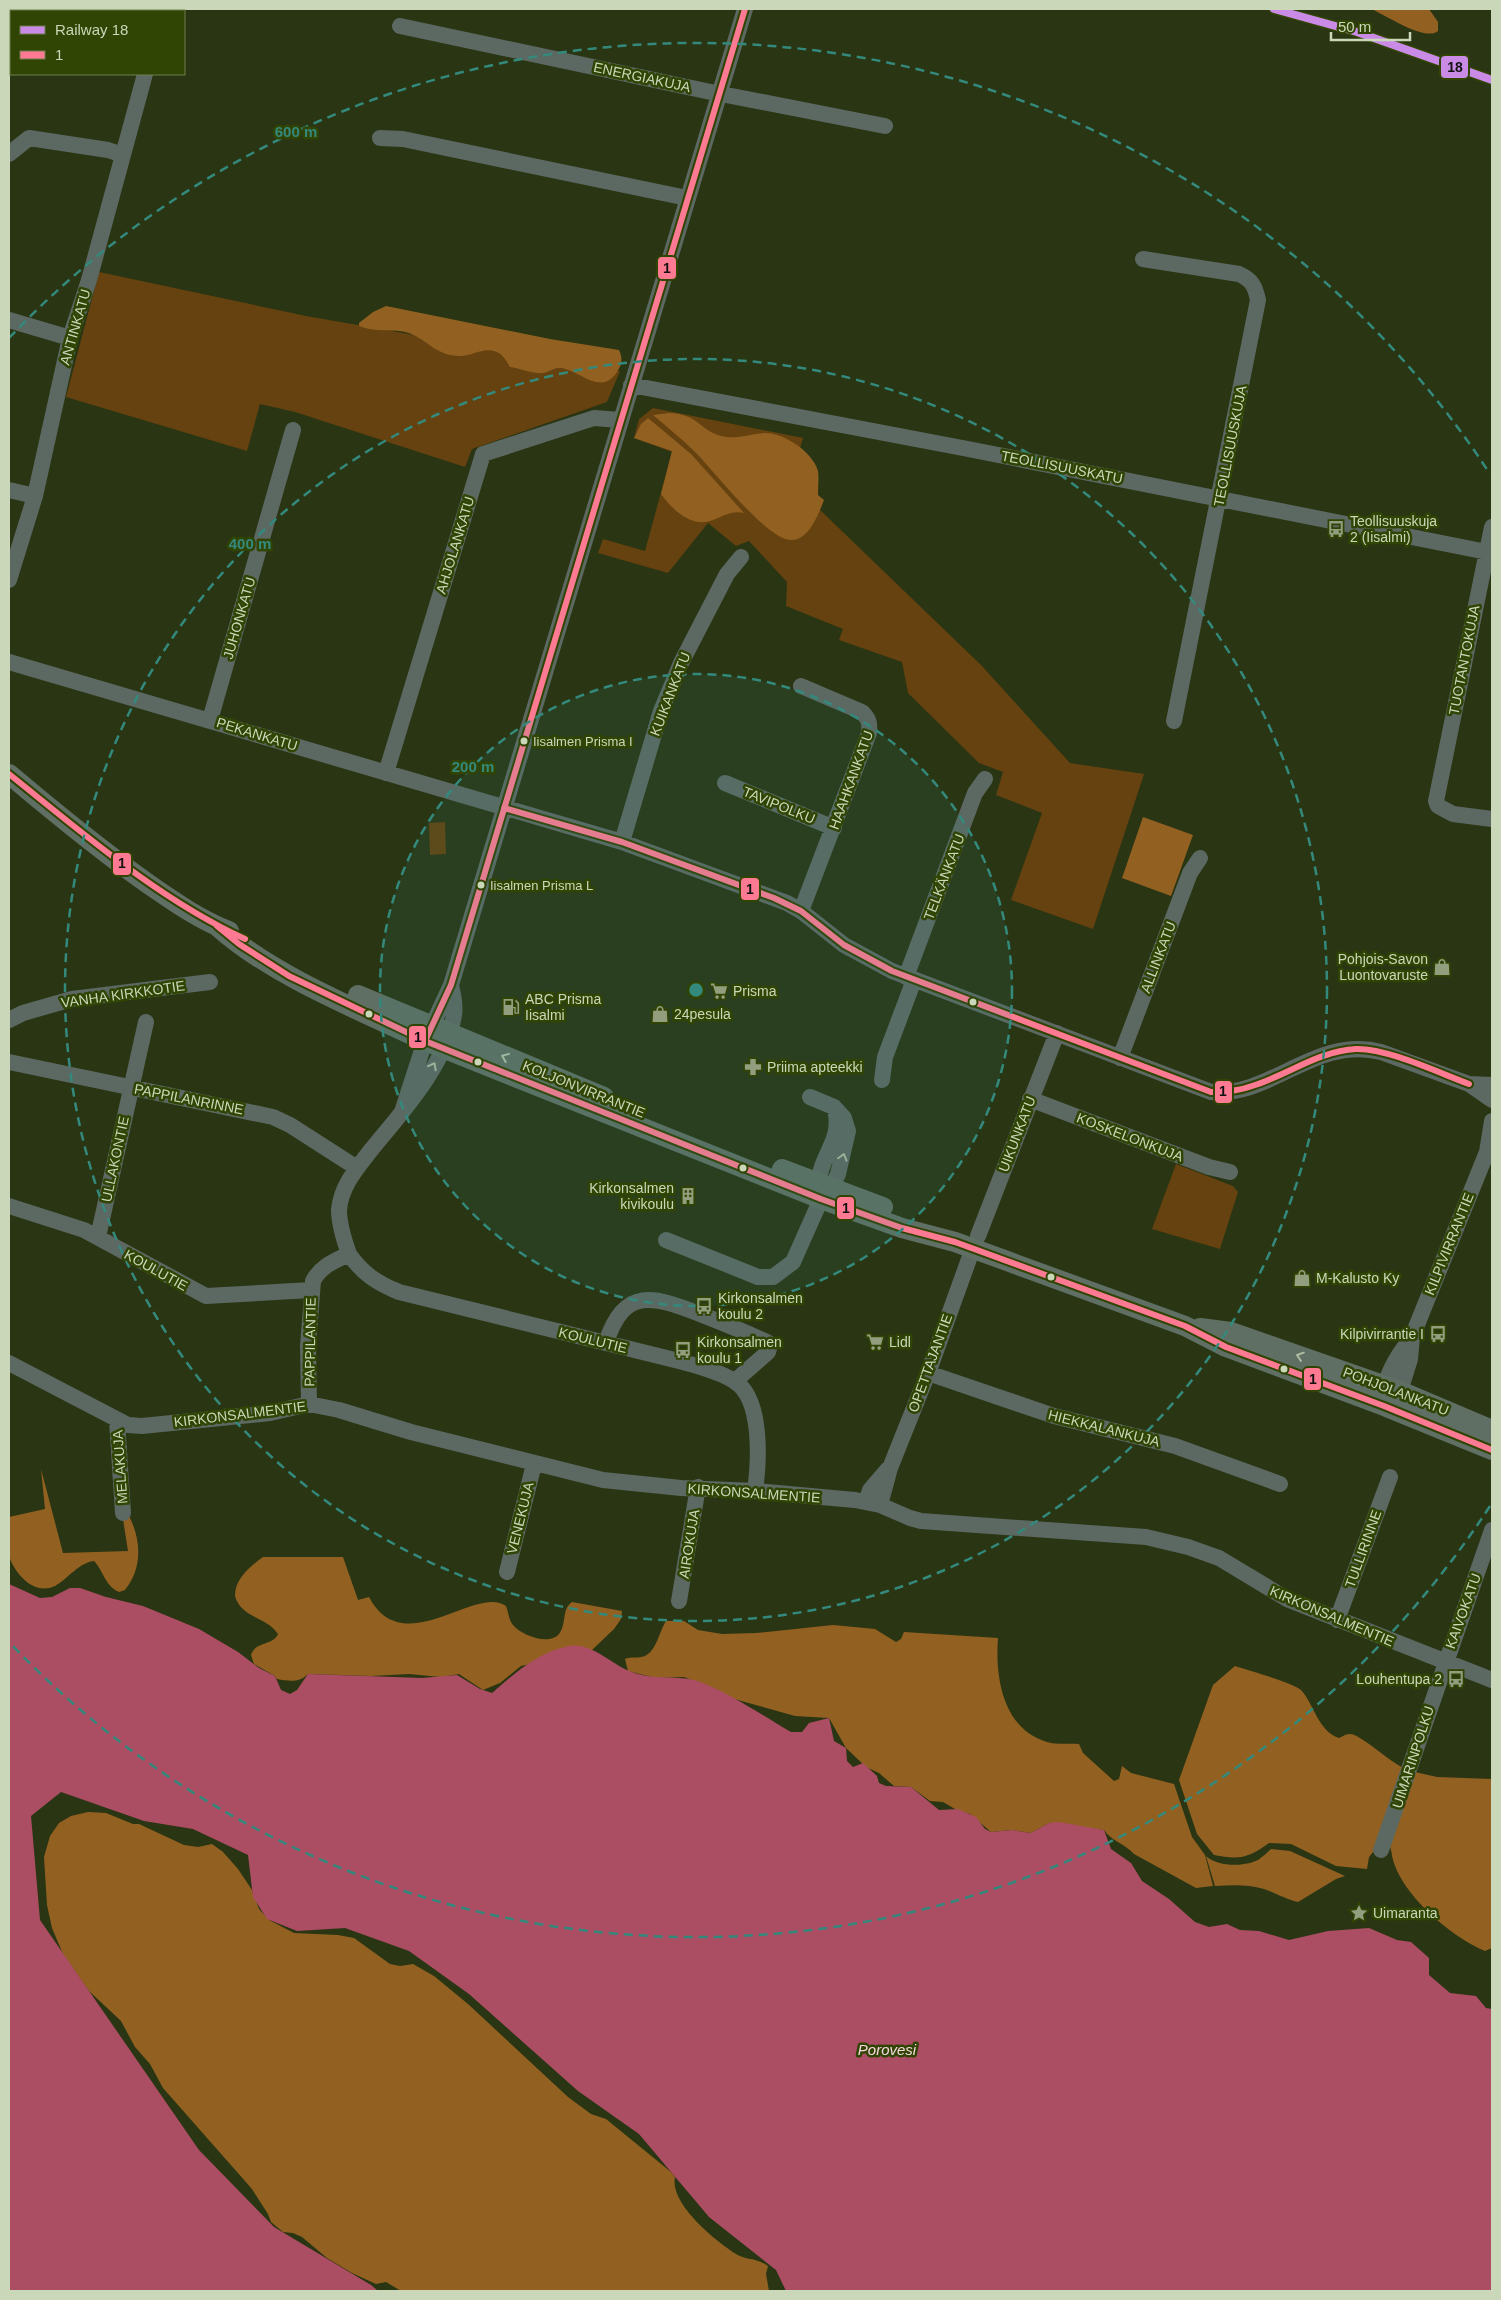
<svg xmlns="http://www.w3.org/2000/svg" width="1501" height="2300" viewBox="0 0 1501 2300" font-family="Helvetica,sans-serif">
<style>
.green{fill:#65420f}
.forest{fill:#926121}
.water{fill:#ac4e63}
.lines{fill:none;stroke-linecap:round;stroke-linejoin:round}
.minor{stroke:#5c6862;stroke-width:16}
.major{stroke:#5f6f64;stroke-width:20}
.bus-1-casing{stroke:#304404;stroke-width:10}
.bus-1{stroke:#fe7a93;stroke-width:6}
.rail-1-casing{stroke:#304404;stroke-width:11}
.rail-1{stroke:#ca8be6;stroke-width:8}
.oneway{stroke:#afbda3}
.oneway2{stroke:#a9b69e}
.ring{fill:none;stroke:#34897d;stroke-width:2.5;stroke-dasharray:9 6}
.bus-dot{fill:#cad7b8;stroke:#304404;stroke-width:2}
.labels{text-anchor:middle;stroke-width:5;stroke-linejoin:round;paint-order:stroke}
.bus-label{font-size:13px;fill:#cad7b8;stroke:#304404;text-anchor:start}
.street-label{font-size:14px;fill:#cad7b8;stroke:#304404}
.poi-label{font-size:14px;fill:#cad7b8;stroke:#304404;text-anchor:start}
.water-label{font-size:15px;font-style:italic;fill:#f6d8dd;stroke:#304404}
.centre{fill:#34897d;stroke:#304404;stroke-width:2.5}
.ring-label{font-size:15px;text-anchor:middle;font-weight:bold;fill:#34897d;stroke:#304404;stroke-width:5;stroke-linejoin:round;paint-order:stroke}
.line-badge{stroke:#304404;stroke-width:2}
.pale-badge-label{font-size:14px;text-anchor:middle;font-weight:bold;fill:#111}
</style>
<rect width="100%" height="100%" fill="#2a3513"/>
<!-- green -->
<path class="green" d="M99 272 306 316 620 371 607 402 472 449 465 467 295 412 260 404 247 451 66 397Z
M653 408 803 438 790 481 981 665 1070 763 1144 774 1093 929 1011 900 1042 813 996 795 1003 772 979 763 908 693 902 662 839 640 843 629 786 606 787 582 749 541 736 546 708 523 668 573 598 553 603 539 645 551 672 452 634 438 639 419Z
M445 822 446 854 430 855 429 823Z
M1176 1164 1233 1186 1238 1192 1220 1249 1152 1229Z"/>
<!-- forest -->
<path class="forest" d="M1371 9H1429L1438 22V31C1425 42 1386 15 1371 9Z
M386 306 550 339 619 350C623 358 622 365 617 372 601 396 582 372 562 368 555 367 551 371 544 373 536 375 519 368 510 367 506 360 502 353 494 351 482 348 472 356 460 356 436 356 428 340 409 333 393 328 374 333 359 326V323L373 312Z
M669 413C699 414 699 430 721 436 736 440 749 434 764 433 783 432 813 452 818 471 819 478 818 488 818 495L824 500C819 513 809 540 792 540 767 541 713 469 694 451 681 438 667 427 653 415Z
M648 418 691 454 744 513C730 510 723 517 710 521 690 527 672 509 661 494L672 451 634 438 641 424Z
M1143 817 1193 835 1171 896 1122 878Z
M41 1469 63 1553 128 1551 123 1519 129 1516C141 1539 143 1568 125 1590L119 1592C105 1586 103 1570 94 1561 78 1563 68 1579 55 1586 34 1596 15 1574 9 1556 6 1545 9 1529 9 1517L45 1509Z
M263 1557H343L358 1600 369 1597C403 1662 476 1584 506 1606 509 1613 508 1619 513 1625 521 1635 549 1646 559 1634 567 1624 561 1610 572 1602L622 1611 621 1619 614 1629 592 1650 521 1666 500 1683 483 1690 459 1674 441 1677 409 1674 371 1676 308 1674C299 1683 290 1681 277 1679L275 1676 254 1664 251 1655C255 1641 273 1646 278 1634 267 1617 241 1618 235 1596 235 1578 251 1566 263 1557Z
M666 1621H684L698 1630 722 1634 756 1633 833 1625 875 1629 896 1642 901 1639 904 1632 998 1638C995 1678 1003 1729 1047 1742 1057 1745 1069 1743 1079 1744L1083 1753 1114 1781 1119 1779 1122 1766 1131 1773 1174 1784 1192 1837 1205 1855 1213 1886 1196 1888 1134 1854C1124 1843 1111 1841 1104 1830L1049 1823 1031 1833 1012 1830 991 1832 970 1814 955 1809 943 1802 930 1801 911 1787 894 1786 879 1773 866 1767 846 1748 829 1718 795 1716 727 1697 712 1688 684 1677 656 1678 628 1671 625 1659C631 1656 638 1659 645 1656 657 1650 659 1632 666 1621Z
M1235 1666C1247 1670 1294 1683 1301 1690 1314 1704 1318 1731 1339 1738 1342 1737 1345 1734 1350 1734 1361 1734 1390 1763 1406 1769L1378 1846 1369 1857 1367 1869 1336 1866 1291 1844 1269 1843C1249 1858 1239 1860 1214 1855L1197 1834 1179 1780 1213 1685Z
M1415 1772 1437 1777 1492 1779V1948L1485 1951C1450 1936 1400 1894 1392 1856 1392 1852 1390 1848 1390 1845 1393 1825 1408 1792 1415 1772Z
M88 1812 106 1813 133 1824H139L184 1845 198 1847 212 1844 223 1852 238 1869 252 1890 259 1909 269 1920 294 1933 338 1935 354 1938 390 1964 400 1966 413 1964 434 1976 468 2004 568 2097 591 2114 606 2119 671 2172 675 2177C669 2203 715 2241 736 2254 748 2261 755 2257 768 2266L766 2274 769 2291H401L386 2282 376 2284 352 2273 327 2258 302 2237 293 2233 283 2232 271 2222 268 2214 252 2189 163 2088 150 2064 135 2047 121 2021 89 1991 63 1954 52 1928 47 1905 44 1857 50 1836 59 1823 71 1816Z
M1271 1849 1290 1851 1345 1876 1336 1879 1298 1902C1285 1899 1276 1893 1264 1889 1248 1884 1231 1885 1215 1886L1206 1856C1218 1867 1244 1867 1258 1860 1262 1857 1267 1853 1271 1849Z"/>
<!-- water -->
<path class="water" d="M9 1584 40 1598 52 1597 70 1588H80L106 1597 143 1606 199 1629 238 1652 259 1668 275 1676 281 1690 290 1694 297 1690 308 1674 422 1678 457 1675 480 1689 492 1693C515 1673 538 1652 569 1646 590 1642 609 1662 627 1670 651 1681 673 1675 694 1680 722 1688 765 1717 791 1732H802L809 1723 829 1718 834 1741 846 1748 847 1761 853 1767 863 1763 877 1776 879 1783 886 1786 911 1787 939 1810 958 1809 976 1817 985 1829 991 1832 1012 1830 1031 1833 1049 1823 1059 1822 1104 1830 1111 1849 1131 1863 1142 1881 1169 1899 1195 1922 1209 1927 1227 1924 1240 1930 1259 1931 1289 1940 1328 1931 1369 1928 1397 1940 1411 1942 1429 1958V1975L1450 1993 1476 1996 1486 2008 1492 2009V2291H786L776 2270 709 2217 639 2134 578 2091 469 1994 409 1951 345 1928 297 1931 267 1919 253 1897 248 1855 193 1829 144 1821 61 1792 31 1816 40 1920 199 2150 274 2227 371 2285 378 2291H9Z"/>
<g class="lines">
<!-- minor -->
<path class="minor" d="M400 26 706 91 885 126
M380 138 403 139 687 198
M9 154 29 138 108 150 123 155
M1143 259 1239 274C1252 280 1255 286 1258 300L1174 721
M9 320 70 338
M631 385 968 449 1492 553
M9 490 35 496
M1492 527 1436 801 1438 806 1453 814 1492 819
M9 580 35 496 70 338 89 280 145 74
M9 662 622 842 787 903 801 911 844 945 892 971 1211 1092C1270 1098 1316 1035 1381 1052L1469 1084
M801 686 862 712C869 719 870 723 869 733L801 911
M210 720 293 430
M386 773 483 454 594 418 620 420
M725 783 834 828
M622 842 661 711 681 663 727 574 741 557
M906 977 975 793 985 779
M9 1020 23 1013 72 999 210 982
M1120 1058 1190 873 1200 858
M9 1062 273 1117 290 1125 357 1168
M882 1080 885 1057 914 980
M1492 1085 1469 1084 1492 1100
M1030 1099 1209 1167 1230 1172
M402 1112 425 1041 451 985 745 9
M1487 1152 1492 1121
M820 1194C820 1190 819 1186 819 1182 820 1155 843 1140 835 1110
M9 1206 84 1230 206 1296 311 1290
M978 1236 1057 1033
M98 1237 146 1022
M666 1240 758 1277H773L793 1262 821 1199 832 1187 838 1174 848 1131 844 1118 834 1107 810 1097
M349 1254C363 1274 377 1283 399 1292L683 1362C700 1367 718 1371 734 1381 763 1398 759 1462 755 1491
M606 1343C624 1285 655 1297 700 1314 723 1323 745 1332 767 1342L770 1345 768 1352 735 1381
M9 1363 128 1425 142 1426 270 1413 309 1404 339 1410 411 1432 603 1480 681 1488 755 1491 855 1500 880 1505 910 1518 921 1521 1146 1537 1188 1547 1219 1558 1287 1599 1492 1680
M928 1373 1054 1416 1175 1446 1280 1484
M1384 1397C1384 1375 1399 1353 1412 1337
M1392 1399 1400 1391 1410 1359 1412 1337 1487 1152 1492 1144
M309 1404 308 1346 313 1281C321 1266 334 1261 349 1254 344 1240 339 1225 339 1210 341 1186 357 1168 371 1150 401 1113 446 1065 454 1015 456 1005 453 995 451 985
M117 1421 123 1513
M866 1502 870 1490 888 1469
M880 1505 890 1468 928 1373 969 1259
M507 1572 534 1464
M679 1601 698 1487
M1337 1620 1390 1477
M1381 1850 1492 1530"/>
<!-- major -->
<path class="major" d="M9 774C54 812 99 849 147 883 173 901 200 920 229 931
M217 926C271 975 359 1010 425 1041L821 1199 902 1228 955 1242 1185 1326 1226 1347 1384 1406 1492 1450
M358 995 604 1097
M782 1169 883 1207
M1200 1328 1231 1332 1400 1391 1492 1430"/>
<!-- bus-1 casing -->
<g class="bus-1-casing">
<path id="bus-1" d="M9 774C84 834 157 898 245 939
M504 808 622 842 774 898 801 911 844 945 892 971 1211 1092C1225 1092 1239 1091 1252 1086 1288 1075 1318 1051 1356 1049 1387 1048 1439 1073 1469 1084
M217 926 239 944 289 976 425 1041 821 1199 902 1228 955 1242 1185 1326 1226 1347 1384 1406 1492 1450
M425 1041 451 985 745 9"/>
</g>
<!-- bus-1 -->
<use href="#bus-1" class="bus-1"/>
<!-- rail-1 casing -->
<g class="rail-1-casing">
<path id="rail-1" d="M1274 9 1357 32 1492 80"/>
</g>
<!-- rail-1 -->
<use href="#rail-1" class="rail-1"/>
</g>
<!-- one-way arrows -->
<defs><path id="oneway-chevron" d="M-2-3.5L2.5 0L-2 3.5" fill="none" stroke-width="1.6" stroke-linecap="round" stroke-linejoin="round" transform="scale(1.25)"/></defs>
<g class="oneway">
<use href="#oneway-chevron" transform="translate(505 1057) rotate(-158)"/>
<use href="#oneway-chevron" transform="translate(1300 1356) rotate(-161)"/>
</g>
<g class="oneway2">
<use href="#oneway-chevron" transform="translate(433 1066) rotate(-62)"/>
<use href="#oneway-chevron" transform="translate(843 1157) rotate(-74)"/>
</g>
<!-- distance rings -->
<circle cx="696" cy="990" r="316" fill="#34897d" fill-opacity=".12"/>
<g class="ring">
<circle cx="696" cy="990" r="316"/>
<circle cx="696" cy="990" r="631"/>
<path d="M1490 1506A947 947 0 0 1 9 1642M9 338A947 947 0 0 1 1490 474"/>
</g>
<!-- icons -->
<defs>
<g id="bus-bare" transform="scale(1.35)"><path d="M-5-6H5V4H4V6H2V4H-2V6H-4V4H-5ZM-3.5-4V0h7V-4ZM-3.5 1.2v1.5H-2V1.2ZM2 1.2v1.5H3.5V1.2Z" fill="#929e7e" stroke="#304404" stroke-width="2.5" paint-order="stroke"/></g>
<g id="shop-bare" transform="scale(1.35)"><path d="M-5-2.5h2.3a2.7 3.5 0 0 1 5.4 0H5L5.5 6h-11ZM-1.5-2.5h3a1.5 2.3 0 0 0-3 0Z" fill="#929e7e" stroke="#304404" stroke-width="2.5" paint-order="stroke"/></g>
<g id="supermarket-bare" transform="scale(1.35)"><path d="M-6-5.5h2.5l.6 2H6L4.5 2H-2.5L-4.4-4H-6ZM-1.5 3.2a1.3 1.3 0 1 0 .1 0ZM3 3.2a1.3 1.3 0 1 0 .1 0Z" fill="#929e7e" stroke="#304404" stroke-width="2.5" paint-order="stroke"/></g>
<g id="fuel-bare" transform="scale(1.35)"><path d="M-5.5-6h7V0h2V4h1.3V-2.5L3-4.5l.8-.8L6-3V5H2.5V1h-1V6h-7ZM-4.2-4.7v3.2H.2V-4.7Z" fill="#929e7e" stroke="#304404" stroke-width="2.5" paint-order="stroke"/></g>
<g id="pharmacy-bare" transform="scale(1.35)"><path d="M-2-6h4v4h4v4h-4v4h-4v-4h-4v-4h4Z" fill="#929e7e" stroke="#304404" stroke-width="2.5" paint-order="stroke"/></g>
<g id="building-bare" transform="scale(1.35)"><path d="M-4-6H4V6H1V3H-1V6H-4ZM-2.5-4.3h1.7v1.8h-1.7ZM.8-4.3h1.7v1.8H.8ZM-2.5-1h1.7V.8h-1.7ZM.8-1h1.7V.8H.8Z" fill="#929e7e" stroke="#304404" stroke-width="2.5" paint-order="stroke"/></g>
<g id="sight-bare" transform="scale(1.35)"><path d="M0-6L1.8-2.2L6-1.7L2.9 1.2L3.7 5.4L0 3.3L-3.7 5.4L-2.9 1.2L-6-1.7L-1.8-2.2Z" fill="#929e7e" stroke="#304404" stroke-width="2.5" paint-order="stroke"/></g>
</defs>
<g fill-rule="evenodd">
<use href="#bus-bare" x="1336" y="529"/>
<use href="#shop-bare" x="1442" y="967"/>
<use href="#supermarket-bare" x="719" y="991"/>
<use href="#fuel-bare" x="511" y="1007"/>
<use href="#shop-bare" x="660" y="1014"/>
<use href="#pharmacy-bare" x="753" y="1067"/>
<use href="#building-bare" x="688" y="1196"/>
<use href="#shop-bare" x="1302" y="1278"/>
<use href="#bus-bare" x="704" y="1306"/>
<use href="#bus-bare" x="1438" y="1334"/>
<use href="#supermarket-bare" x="875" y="1342"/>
<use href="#bus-bare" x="683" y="1350"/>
<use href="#bus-bare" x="1456" y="1679"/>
<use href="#sight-bare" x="1359" y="1913"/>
</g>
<!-- markers -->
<g class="bus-dot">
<circle cx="524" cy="741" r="4.5"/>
<circle cx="481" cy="885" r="4.5"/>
<circle cx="973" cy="1002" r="4.5"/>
<circle cx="369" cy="1014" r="4.5"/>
<circle cx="478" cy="1062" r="4.5"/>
<circle cx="743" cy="1168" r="4.5"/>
<circle cx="1051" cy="1277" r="4.5"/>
<circle cx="1284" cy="1369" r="4.5"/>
</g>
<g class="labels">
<!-- bus labels -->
<g class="bus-label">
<text x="533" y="746">Iisalmen Prisma I</text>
<text x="490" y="890">Iisalmen Prisma L</text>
</g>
<!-- street labels -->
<g class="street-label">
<text transform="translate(642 77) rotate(12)" y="5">ENERGIAKUJA</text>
<text transform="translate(75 327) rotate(-74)" y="5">ANTINKATU</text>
<text transform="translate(1230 446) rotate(-79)" y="5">TEOLLISUUSKUJA</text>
<text transform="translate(1062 467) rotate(11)" y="5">TEOLLISUUSKATU</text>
<text transform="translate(455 545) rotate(-73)" y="5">AHJOLANKATU</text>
<text transform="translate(239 618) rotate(-74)" y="5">JUHONKATU</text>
<text transform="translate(1464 660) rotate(-79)" y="5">TUOTANTOKUJA</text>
<text transform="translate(670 694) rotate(-69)" y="5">KUIKANKATU</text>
<text transform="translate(257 734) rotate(17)" y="5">PEKANKATU</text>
<text transform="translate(851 780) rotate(-70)" y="5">HAAHKANKATU</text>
<text transform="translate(779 805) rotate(22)" y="5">TAVIPOLKU</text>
<text transform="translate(944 877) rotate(-69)" y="5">TELKÄNKATU</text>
<text transform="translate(1158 957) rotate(-69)" y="5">ALLINKATU</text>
<text transform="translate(123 994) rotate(-8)" y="5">VANHA KIRKKOTIE</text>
<text transform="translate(584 1089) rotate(22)" y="5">KOLJONVIRRANTIE</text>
<text transform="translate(189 1099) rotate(11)" y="5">PAPPILANRINNE</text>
<text transform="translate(1017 1134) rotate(-69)" y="5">UIKUNKATU</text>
<text transform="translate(1130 1137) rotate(21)" y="5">KOSKELONKUJA</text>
<text transform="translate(115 1159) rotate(-78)" y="5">ULLAKONTIE</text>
<text transform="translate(1449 1244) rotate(-68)" y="5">KILPIVIRRANTIE</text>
<text transform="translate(156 1270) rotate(29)" y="5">KOULUTIE</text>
<text transform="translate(593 1340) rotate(14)" y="5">KOULUTIE</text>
<text transform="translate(310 1342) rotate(-89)" y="5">PAPPILANTIE</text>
<text transform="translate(930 1363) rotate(-70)" y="5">OPETTAJANTIE</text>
<text transform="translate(1396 1391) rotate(21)" y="5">POHJOLANKATU</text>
<text transform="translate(240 1414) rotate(-7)" y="5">KIRKONSALMENTIE</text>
<text transform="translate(1104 1428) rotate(14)" y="5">HIEKKALANKUJA</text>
<text transform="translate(120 1467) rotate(-94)" y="5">MELAKUJA</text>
<text transform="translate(754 1493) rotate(4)" y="5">KIRKONSALMENTIE</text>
<text transform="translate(520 1518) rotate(-76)" y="5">VENEKUJA</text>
<text transform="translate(689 1544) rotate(-81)" y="5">AIROKUJA</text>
<text transform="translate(1363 1549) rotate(-70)" y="5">TULLIRINNE</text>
<text transform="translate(1463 1611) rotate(-70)" y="5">KAIVOKATU</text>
<text transform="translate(1332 1616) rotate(23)" y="5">KIRKONSALMENTIE</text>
<text transform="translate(1413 1757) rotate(-72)" y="5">UIMARINPOLKU</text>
</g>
<!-- poi labels -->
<g class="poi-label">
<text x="1350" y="526">Teollisuuskuja<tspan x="1350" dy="16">2 (Iisalmi)</tspan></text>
<text x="1428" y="964" text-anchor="end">Pohjois-Savon<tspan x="1428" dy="16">Luontovaruste</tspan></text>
<text x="733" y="996">Prisma</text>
<text x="525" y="1004">ABC Prisma<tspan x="525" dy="16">Iisalmi</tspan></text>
<text x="674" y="1019">24pesula</text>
<text x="767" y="1072">Priima apteekki</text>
<text x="674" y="1193" text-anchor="end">Kirkonsalmen<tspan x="674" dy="16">kivikoulu</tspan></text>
<text x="1316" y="1283">M-Kalusto Ky</text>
<text x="718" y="1303">Kirkonsalmen<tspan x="718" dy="16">koulu 2</tspan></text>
<text x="1424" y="1339" text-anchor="end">Kilpivirrantie I</text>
<text x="697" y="1347">Kirkonsalmen<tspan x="697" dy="16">koulu 1</tspan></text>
<text x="889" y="1347">Lidl</text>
<text x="1442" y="1684" text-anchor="end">Louhentupa 2</text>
<text x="1373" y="1918">Uimaranta</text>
</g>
<!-- water labels -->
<g class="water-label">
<text x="887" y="2055">Porovesi</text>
</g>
</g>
<circle cx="696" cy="990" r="8" class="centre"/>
<g class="ring-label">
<text x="296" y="137">600 m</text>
<text x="250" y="549">400 m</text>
<text x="473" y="772">200 m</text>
</g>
<g class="line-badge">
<rect x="1440" y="55" width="29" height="24" rx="5" fill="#ca8be6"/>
<rect x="657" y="256" width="20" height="24" rx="5" fill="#fe7a93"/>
<rect x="112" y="852" width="20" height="24" rx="5" fill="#fe7a93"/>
<rect x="740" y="877" width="20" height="24" rx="5" fill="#fe7a93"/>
<rect x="408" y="1025" width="19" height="24" rx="5" fill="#fe7a93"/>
<rect x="1214" y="1080" width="19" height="24" rx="5" fill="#fe7a93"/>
<rect x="836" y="1196" width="19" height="24" rx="5" fill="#fe7a93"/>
<rect x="1303" y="1367" width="19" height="24" rx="5" fill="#fe7a93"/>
</g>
<g class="pale-badge-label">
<text x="1455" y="72">18</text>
<text x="667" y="273">1</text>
<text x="122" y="868">1</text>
<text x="750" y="894">1</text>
<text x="418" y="1042">1</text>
<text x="1223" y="1096">1</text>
<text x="846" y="1213">1</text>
<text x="1313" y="1384">1</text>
</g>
<!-- border -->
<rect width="1501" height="2300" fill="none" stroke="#cad7b8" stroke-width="20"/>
<!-- legend -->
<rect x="10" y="10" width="175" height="65" fill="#304404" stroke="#6e7f4c"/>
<rect x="20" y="26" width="25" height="8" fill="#ca8be6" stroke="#6e7f4c"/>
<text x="55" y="35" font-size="15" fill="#cad7b8">Railway 18</text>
<rect x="20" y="51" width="25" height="8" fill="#fe7a93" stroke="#6e7f4c"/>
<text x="55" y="60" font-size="15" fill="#cad7b8">1</text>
<!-- scale -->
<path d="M1331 32v8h79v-8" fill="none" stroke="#cad7b8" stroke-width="2.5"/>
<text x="1338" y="32" font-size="15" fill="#cad7b8" stroke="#304404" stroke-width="4" paint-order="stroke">50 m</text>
</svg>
